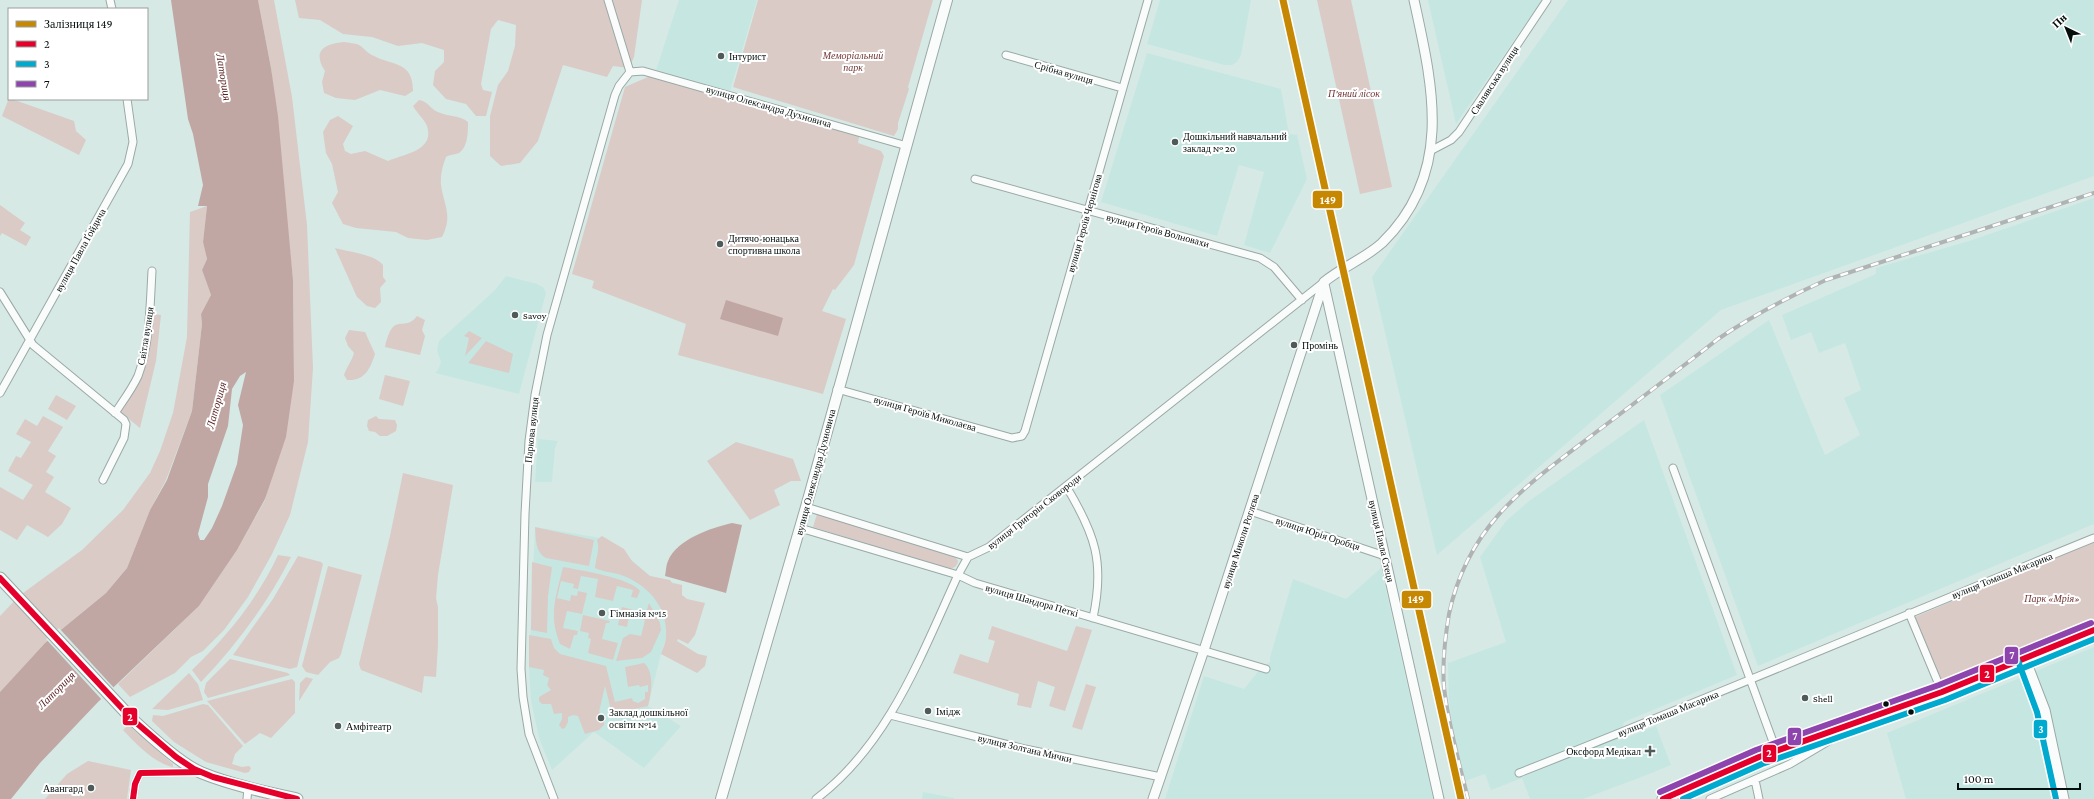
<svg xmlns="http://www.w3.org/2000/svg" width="2094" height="799" viewBox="0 0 2094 799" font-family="'Crimson Pro',serif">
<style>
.built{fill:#c6e7e1}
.green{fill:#dacbc7}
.water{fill:#c0a7a4;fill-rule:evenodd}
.pier{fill:#d6e9e5}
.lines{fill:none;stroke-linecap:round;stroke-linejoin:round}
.minor-casing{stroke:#9aa9a6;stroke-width:9}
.tertiary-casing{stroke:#9aa9a6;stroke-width:11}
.secondary-casing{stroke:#9aa9a6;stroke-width:12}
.primary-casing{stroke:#9aa9a6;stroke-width:13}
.minor{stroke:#f9fcfb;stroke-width:7}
.tertiary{stroke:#f9fcfb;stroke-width:9}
.secondary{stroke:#f9fcfb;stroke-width:10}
.primary{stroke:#f9fcfb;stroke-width:11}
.rail-casing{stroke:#b0b3b3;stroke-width:4}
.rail{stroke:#fff;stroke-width:2.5;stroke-dasharray:8;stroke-linecap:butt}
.bus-1-casing{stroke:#fff;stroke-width:9}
.bus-2-casing{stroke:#fff;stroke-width:9}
.bus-3-casing{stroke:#fff;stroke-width:9}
.bus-1{stroke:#e4002b;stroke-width:6}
.bus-2{stroke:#00a9ce;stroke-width:6}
.bus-3{stroke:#8e44ad;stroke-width:6}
.rail-1-casing{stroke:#fff;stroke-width:10}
.rail-1{stroke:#c68803;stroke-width:7}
.poi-dot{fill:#4e5b59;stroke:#fff;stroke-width:1.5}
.bus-dot{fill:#040f0d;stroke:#fff;stroke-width:1.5}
.labels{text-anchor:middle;stroke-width:4;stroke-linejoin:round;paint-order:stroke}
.park-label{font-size:10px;font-style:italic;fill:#723736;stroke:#fff}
.poi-label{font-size:10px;fill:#040f0d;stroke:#fff;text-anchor:start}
.street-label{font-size:10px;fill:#040f0d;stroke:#fff}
.water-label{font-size:11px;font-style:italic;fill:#5b2223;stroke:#fff}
.line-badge{stroke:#fff;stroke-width:1.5}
.badge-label{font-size:11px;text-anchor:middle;font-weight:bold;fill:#fff}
</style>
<rect width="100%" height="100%" fill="#d6e9e5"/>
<!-- built -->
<path class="built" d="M679 0H757L730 91 656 70Z
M1160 0H1251L1241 55 1237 62 1232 65H1224L1147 44Z
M1428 0H1542L1456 124Z
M1568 0H2094V176L1721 310 1437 555 1372 277Z
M1147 53 1281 89 1289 134 1297 135 1307 179 1270 253 1244 245 1264 172 1239 165 1217 236 1101 202Z
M2094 198V524L1758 666 1660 395 1769 320 1825 455 1860 435 1844 398 1861 390 1845 343 1819 353 1811 332 1791 340 1782 315 1876 274V268L1969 241Z
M506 276 537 284 543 287 546 293 519 394 435 373 438 370 441 362 437 350 439 341 495 290Z
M1644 420 1737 675 1624 722 1618 741 1656 726 1671 765 1644 776 1583 799H1530L1522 778 1491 790 1485 774 1465 781 1454 736 1449 701 1448 663 1506 642 1480 557 1506 521 1529 501Z
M538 439 558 441 555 448 552 482H535Z
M535 527 607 539 650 576 682 585 661 654 648 706 681 726 644 768 594 732 552 770 539 738 531 701 529 667Z
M1381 568 1433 799H1165L1204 676 1244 689 1260 669 1270 662V657L1293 579 1346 599Z
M2094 647V799H1906L1887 733Z
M923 792 954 798V799H922Z"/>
<!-- green -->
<path class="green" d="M258 0H274L292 97 307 225 313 368 308 442 290 515 272 554 248 597 224 630 203 651 191 657 175 673 130 697 118 684 199 606 237 550 265 500 294 381 293 280 271 68Z
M295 0H642L634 57 629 68 613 66 607 77 563 65 538 141 520 163 501 166 490 156V116L498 85 508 71 515 46 516 25 498 20 491 29 481 84 483 90 492 92 486 116H476L466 104 446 99 433 85 435 71 444 62V50L422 43 398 46 372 37 343 34 320 20 299 18Z
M758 0H933L908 87 909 89 898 123V129L894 136 733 87Z
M1317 0H1351L1392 187 1360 194Z
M344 42C348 43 355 43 359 45 364 48 368 54 374 56 393 66 413 61 413 91L405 96 380 90 355 100 336 98 324 93 322 82 325 71C312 51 324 44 344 42Z
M652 73 860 132 858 143 881 151 884 156 854 265 835 290 833 289 822 311 846 319 823 394 678 355 686 324 592 288 594 281 572 274 625 87 648 77Z
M9 98 74 121 76 131 86 140 79 155 2 116Z
M419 100C428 101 430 109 438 112 448 117 460 115 468 122 468 132 468 147 459 153 455 155 450 154 446 157 443 165 440 175 441 185 444 206 453 215 442 237L427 240 408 238 396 232 356 228 343 224 332 203 338 192 332 164 326 153 323 132 330 120 338 116 353 126 343 144 345 151 351 154 365 151 388 161C404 154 435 151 427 126 425 120 416 112 413 106Z
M0 205 25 223 20 230 31 237 26 246 2 233 0 236Z
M207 206 203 242 207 259 202 270 211 295 201 314 202 324 192 411 166 480 150 510 127 568 106 593 45 643 0 692V616L19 596 82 550 123 510 150 473 160 451 173 413 187 337 190 212Z
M335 248C349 252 374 254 383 265V277L386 281 380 288 381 302 375 308 367 306 357 297Z
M152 314 161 315 156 361 140 428 119 411 140 377Z
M417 316 425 320 422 330 425 336 420 355 385 347C394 309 403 334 417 316Z
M349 330 365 332 375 354C370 369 365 381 347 380L344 375C347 366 352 361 354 353L348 346 345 338Z
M469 331 482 338 465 356 469 338 464 336Z
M486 341 513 354 509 373 468 363Z
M385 375 410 381 403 406 379 399Z
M56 395 76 406 67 420 48 409Z
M43 416 63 427 48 451 56 456 46 472 54 477 45 492 71 508 62 524 48 537 27 525 17 540 0 530V487L23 500 33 485 8 471 16 456 21 458 31 442 16 434 25 419 37 426Z
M376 416 379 419 395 420 397 425 396 431 387 436H380L375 432 369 431 367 426 368 420Z
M736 442 793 459 801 481H791L774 490 780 505 750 520 707 461Z
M403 473 453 485 438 575 436 598 438 607V645L436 677 424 676 422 693 361 670 359 664 390 536Z
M817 514 954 555 958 561C957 566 955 568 949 569L813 527Z
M535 527 594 540 589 566 546 558C535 552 536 539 535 527Z
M602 536 624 549 632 561 650 576 670 580 672 583 682 585V595L687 599 705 603 695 635 688 644 678 639 677 641 698 654 707 656 705 666 697 673 661 654C663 648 666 642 666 636 668 607 647 584 621 575 613 572 602 572 595 568 596 557 600 551 597 540Z
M2094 541V619L1941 682 1915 617Z
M278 555 291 557C267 604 237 644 201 682L192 670C227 636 257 600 278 555Z
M298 556 321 562 323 564 297 667 290 669 233 655 273 599Z
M532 562 552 567 548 596 547 633 531 630Z
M328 566 362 575 341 654 339 658 330 662 318 675 306 672 302 666Z
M563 567C579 570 631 578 640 591L637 598 631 597 633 590 617 586 613 601 595 597 598 579 581 576 578 589 573 588 574 584 561 581 557 598 570 601 571 595 577 596 578 591 587 593 582 614 567 611 563 628 578 631 577 635H574L570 649 560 644C548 614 556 597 563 567Z
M649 603 660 623 661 630 651 652 642 658 616 661 623 638 630 634 641 636 645 620 629 616 627 627 618 625 622 607 646 613Z
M583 615 610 621 609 623H606L602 639 618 643 613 660 588 653 591 639 588 638 589 633 580 631Z
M992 626 1067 651 1076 626 1092 630 1065 711 1049 706 1055 687 1038 681 1031 708 1017 705 1019 694 953 673 960 654 988 663 995 641 988 639Z
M529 635 551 639 554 648 560 654 606 666 615 702 632 698 633 701 638 703 645 699V692H648V685L640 687 639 685 628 687 625 667 644 663C655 672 651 694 648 706L612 714 605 686 599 712 604 716V725L599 730 585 734 578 716 573 715 568 717V722L565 728 562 729 559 725 562 719V713L554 714 551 704H542L539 701V697L551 690 547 685 549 678 543 675 544 670 529 667Z
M230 659 288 673 290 675 208 698 204 692 206 683Z
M189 673 198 684 203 700 168 710 152 709Z
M306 677 313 679 299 701 300 683Z
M292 679 295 682V713L271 738 260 733 245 744 207 701Z
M1086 684 1096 687 1082 730 1072 727Z
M203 704 208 705 243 746 235 754 232 764 242 767 249 766 251 768 249 772 245 773 206 762 174 742 152 721 153 715 163 716Z
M128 725 173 764V767C154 763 136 744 123 730Z
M88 761 131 770 127 799H45L67 774Z"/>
<!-- water -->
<path class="water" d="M171 0H258L271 68 278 116 293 280 294 381 286 437 265 499 237 550 199 606 98 702 40 763 11 799H0V692L45 643 106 593 127 568 150 510 167 480 192 411 202 324 201 314 211 295 202 270 207 259 203 242 207 206H198L203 185 193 134 188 119ZM246 372 238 405 243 425 237 464 222 506 212 528 204 540H200L198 534 208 497V484L228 426 232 389 240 376Z
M726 300 783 318 778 336 720 319Z
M732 523 742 525 726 593 665 576C666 572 666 565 668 561 677 539 711 528 732 523Z"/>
<!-- pier -->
<path class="pier" d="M59 628 115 689 102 700 46 639Z"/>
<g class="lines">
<!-- minor casing -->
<g class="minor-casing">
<path id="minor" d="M110 0 112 9
M608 0 630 72
M1006 55 1122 88
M630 72 643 71 907 146
M1432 150 1451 140 1459 132 1547 0
M975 179 1260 258 1274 267 1302 300
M0 292 33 345 124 420 126 424 124 438 103 480
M837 389 1012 438 1022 436 1025 431 1148 0
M0 393 128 164 133 142 127 99
M115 413C123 401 132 389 138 376 150 344 150 305 152 271
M1673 468 1776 750
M1066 486C1095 534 1105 562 1093 618
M806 507 968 557
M1250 511 1385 556
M800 528 958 575 975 583 1266 669
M1909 613 1942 692
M890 715 1025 749 1161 777
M1519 773C1712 697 1902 616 2094 538
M1755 780 1759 799
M133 799 135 784 140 773 198 772
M247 799 248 788
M554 799 529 734 523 697 521 669 525 514 529 441 535 395 547 335 615 95 619 86 630 72
M816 799C889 744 921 655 958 575L968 557 989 547 1324 282
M1710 799 1790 764 1849 729"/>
</g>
<!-- tertiary casing -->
<g class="tertiary-casing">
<path id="tertiary" d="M1324 282C1342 267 1364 259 1382 243 1454 173 1433 87 1414 0
M1324 284 1439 799
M2025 658 2045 710 2064 799
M1153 799 1204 650 1324 282"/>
</g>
<!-- secondary casing -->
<g class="secondary-casing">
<path id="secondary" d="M721 799 806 507 947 0"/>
</g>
<!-- primary casing -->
<g class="primary-casing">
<path id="primary" d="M0 578 133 720C149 735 182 765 202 773 232 785 265 792 297 799
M1663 799 1759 757 1857 723 1942 692 2094 630"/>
</g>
<!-- minor -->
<use href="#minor" class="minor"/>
<!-- tertiary -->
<use href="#tertiary" class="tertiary"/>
<!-- secondary -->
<use href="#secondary" class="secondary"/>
<!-- primary -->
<use href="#primary" class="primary"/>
<!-- rail casing -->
<g class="rail-casing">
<path id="rail" d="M1468 799C1459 762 1448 724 1444 687 1442 663 1445 638 1449 614 1468 524 1527 485 1595 433 1636 402 1677 371 1718 339 1752 316 1788 297 1826 280L2094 193"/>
</g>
<!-- rail -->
<use href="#rail" class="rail"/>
<!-- bus-1 casing -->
<g class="bus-1-casing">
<path id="bus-1" d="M0 578 133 720 176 757 194 769 213 777 297 799
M133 799 135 784 140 773 200 772
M1663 799 1759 757 1942 692 2094 630"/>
</g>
<!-- bus-2 casing -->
<g class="bus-2-casing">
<path id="bus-2" d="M2018 661 2037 712 2056 799
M1683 799 1762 764 1945 700 2094 639"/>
</g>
<!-- bus-3 casing -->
<g class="bus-3-casing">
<path id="bus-3" d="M1660 792 1756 750 1939 685 2091 623"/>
</g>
<!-- bus-1 -->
<use href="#bus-1" class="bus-1"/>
<!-- bus-2 -->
<use href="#bus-2" class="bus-2"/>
<!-- bus-3 -->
<use href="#bus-3" class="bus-3"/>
<!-- rail-1 casing -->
<g class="rail-1-casing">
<path id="rail-1" d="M1283 0 1461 799"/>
</g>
<!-- rail-1 -->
<use href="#rail-1" class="rail-1"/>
</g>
<!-- markers -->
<g class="poi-dot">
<circle cx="721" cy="56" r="4"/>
<circle cx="1175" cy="142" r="4"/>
<circle cx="720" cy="244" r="4"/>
<circle cx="515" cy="315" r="4"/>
<circle cx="1294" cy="345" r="4"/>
<circle cx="602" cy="613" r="4"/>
<circle cx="1805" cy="698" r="4"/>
<circle cx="928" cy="711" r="4"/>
<circle cx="601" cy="718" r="4"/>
<circle cx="338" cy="726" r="4"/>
<path d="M1648 745h4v4h4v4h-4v4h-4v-4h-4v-4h4z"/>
<circle cx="91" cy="788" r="4"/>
</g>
<g class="bus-dot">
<circle cx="1886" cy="704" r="3.5"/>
<circle cx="1911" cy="712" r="3.5"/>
</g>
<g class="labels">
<!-- park labels -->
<g class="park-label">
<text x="853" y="59">Меморіальний<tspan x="853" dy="12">парк</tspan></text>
<text x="1354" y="97">П'яний лісок</text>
<text x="2052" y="602">Парк «Мрія»</text>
</g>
<!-- poi labels -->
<g class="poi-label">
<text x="729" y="60">Інтурист</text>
<text x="1183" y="140">Дошкільний навчальний<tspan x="1183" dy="12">заклад № 20</tspan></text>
<text x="728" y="242">Дитячо-юнацька<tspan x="728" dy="12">спортивна школа</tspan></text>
<text x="523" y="319">Savoy</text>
<text x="1302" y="349">Промінь</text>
<text x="610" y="617">Гімназія №15</text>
<text x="1813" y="702">Shell</text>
<text x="936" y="715">Імідж</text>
<text x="609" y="716">Заклад дошкільної<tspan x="609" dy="12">освіти №14</tspan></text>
<text x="346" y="730">Амфітеатр</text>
<text x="1641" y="755" text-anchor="end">Оксфорд Медікал</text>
<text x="83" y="792" text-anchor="end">Авангард</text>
</g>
<!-- street labels -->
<g class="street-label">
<text transform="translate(1064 72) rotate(16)" y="4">Срібна вулиця</text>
<text transform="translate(1494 80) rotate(-57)" y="4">Свалявська вулиця</text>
<text transform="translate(769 106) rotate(16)" y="4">вулиця Олександра Духновича</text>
<text transform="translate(1084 223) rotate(-74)" y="4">вулиця Героїв Чернігова</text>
<text transform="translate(1158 230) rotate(15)" y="4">вулиця Героїв Волновахи</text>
<text transform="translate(80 250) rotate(-61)" y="4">вулиця Павла Ґойдича</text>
<text transform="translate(145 336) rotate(-81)" y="4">Світла вулиця</text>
<text transform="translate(925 413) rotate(16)" y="4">вулиця Героїв Миколаєва</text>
<text transform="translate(531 430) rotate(-84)" y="4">Паркова вулиця</text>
<text transform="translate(815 472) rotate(-75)" y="4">вулиця Олександра Духновича</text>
<text transform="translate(1034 511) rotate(-38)" y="4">вулиця Григорія Сковороди</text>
<text transform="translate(1318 533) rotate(18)" y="4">вулиця Юрія Оробця</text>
<text transform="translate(1240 541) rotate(-72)" y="4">вулиця Миколи Роглєва</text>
<text transform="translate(1382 541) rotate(77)" y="4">вулиця Павла Стеця</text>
<text transform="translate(2002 575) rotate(-22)" y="4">вулиця Томаша Масарика</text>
<text transform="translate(1032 600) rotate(16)" y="4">вулиця Шандора Петкі</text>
<text transform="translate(1668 713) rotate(-22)" y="4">вулиця Томаша Масарика</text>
<text transform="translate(1025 748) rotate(13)" y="4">вулиця Золтана Мички</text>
</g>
<!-- water labels -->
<g class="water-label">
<text transform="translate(224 77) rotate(81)" y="4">Латориця</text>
<text transform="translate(216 405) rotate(-74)" y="4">Латориця</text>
<text transform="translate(56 690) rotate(-45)" y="4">Латориця</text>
</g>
</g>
<g class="line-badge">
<rect x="1312" y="190" width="31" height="19" rx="4" fill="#c68803"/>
<rect x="1401" y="590" width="31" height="19" rx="4" fill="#c68803"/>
<rect x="2004" y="646" width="15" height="19" rx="4" fill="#8e44ad"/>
<rect x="1979" y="664" width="16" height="19" rx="4" fill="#e4002b"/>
<rect x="122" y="707" width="16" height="19" rx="4" fill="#e4002b"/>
<rect x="2033" y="719" width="15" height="20" rx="4" fill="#00a9ce"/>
<rect x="1787" y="727" width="15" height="19" rx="4" fill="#8e44ad"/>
<rect x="1762" y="744" width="15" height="19" rx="4" fill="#e4002b"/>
</g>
<g class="badge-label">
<text x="1328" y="204">149</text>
<text x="1416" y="603">149</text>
<text x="2012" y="659">7</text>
<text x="1987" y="678">2</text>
<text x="130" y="721">2</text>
<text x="2041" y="733">3</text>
<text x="1795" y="740">7</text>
<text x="1769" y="757">2</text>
</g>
<!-- legend -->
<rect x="8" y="8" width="140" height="92" fill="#ffffff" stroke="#9b9f9e"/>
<rect x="16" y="21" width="20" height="6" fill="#c68803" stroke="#9b9f9e"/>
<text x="44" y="28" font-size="12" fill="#040f0d">Залізниця 149</text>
<rect x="16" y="41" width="20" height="6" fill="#e4002b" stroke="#9b9f9e"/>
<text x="44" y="48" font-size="12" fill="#040f0d">2</text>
<rect x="16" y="61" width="20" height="6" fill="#00a9ce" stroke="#9b9f9e"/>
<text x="44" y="68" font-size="12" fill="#040f0d">3</text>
<rect x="16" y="81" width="20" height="6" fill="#8e44ad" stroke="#9b9f9e"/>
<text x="44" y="88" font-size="12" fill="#040f0d">7</text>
<!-- north arrow -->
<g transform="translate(2066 28) rotate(317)" stroke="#ffffff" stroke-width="3" paint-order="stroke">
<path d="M0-3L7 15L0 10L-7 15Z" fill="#040f0d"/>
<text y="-6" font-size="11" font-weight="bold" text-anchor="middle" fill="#040f0d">Пн</text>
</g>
<!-- scale -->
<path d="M1958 783v6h122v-6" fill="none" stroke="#040f0d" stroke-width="2"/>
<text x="1964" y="783" font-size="12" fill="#040f0d" stroke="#ffffff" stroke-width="3" paint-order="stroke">100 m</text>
</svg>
